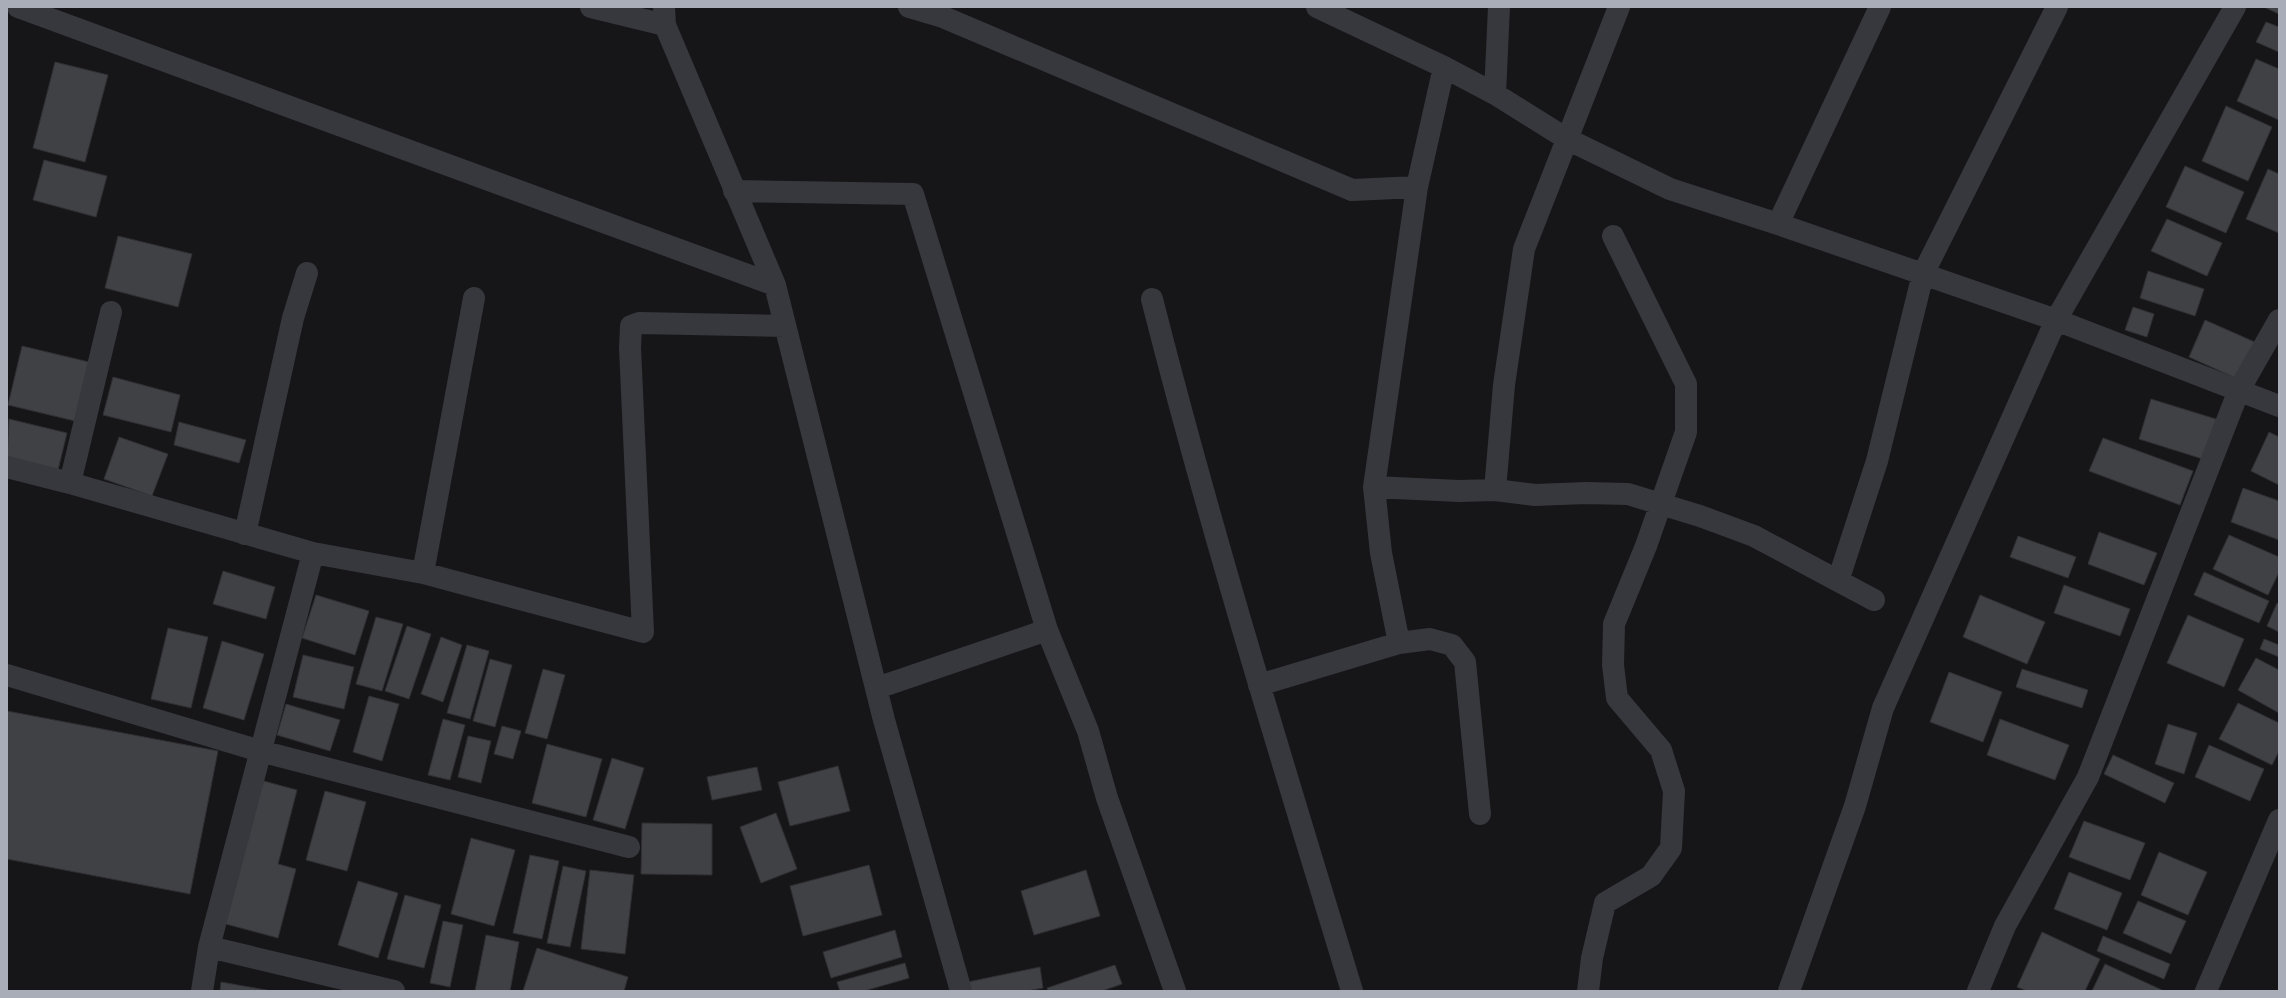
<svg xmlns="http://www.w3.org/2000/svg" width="2286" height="998" viewBox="0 0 2286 998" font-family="Quicksand,sans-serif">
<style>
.building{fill:#404145;stroke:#303034}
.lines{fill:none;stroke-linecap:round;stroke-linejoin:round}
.street{stroke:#37383d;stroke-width:22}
</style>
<rect width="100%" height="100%" fill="#161618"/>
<!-- building -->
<path class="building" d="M2264 7H2279V14Z
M2266 22 2279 27V52L2256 42Z
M2256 59 2279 69V120L2237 101Z
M55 62 108 75 85 162 33 148Z
M2226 106 2272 127 2248 181 2202 161Z
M44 160 107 176 96 217 33 200Z
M2185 166 2244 192 2226 233 2166 207Z
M2268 169 2279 174V233L2246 219Z
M2167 219 2222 243 2207 276 2151 251Z
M118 236 192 254 178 307 105 288Z
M2148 271 2204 289 2195 316 2140 298Z
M2133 307 2154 314 2147 337 2125 330Z
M2205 320 2257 343 2240 380 2189 357Z
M22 346 89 362 75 421 8 405Z
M113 377 180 395 171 432 103 415Z
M2151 399 2219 420 2206 460 2139 439Z
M9 419 67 433 58 470 7 458Z
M179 422 246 440 239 463 174 445Z
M2269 432 2279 437V485L2251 471Z
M119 437 168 454 152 496 104 479Z
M2103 438 2193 471 2180 505 2089 471Z
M2243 488 2279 501V540L2231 522Z
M2099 532 2157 553 2144 585 2088 564Z
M2229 535 2279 557V572L2268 595 2213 569Z
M2018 536 2076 557 2068 578 2010 557Z
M223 571 275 587 266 619 213 604Z
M2204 572 2269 601 2259 623 2194 595Z
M2064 585 2130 609 2120 636 2054 613Z
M316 595 369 611 355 655 302 638Z
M1980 595 2045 622 2027 664 1963 637Z
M2277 603 2279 604V632L2267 626Z
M2188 615 2244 639 2224 687 2167 663Z
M376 617 403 624 382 691 356 684Z
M407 626 431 634 409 699 385 691Z
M168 628 208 637 191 708 151 699Z
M441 637 462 645 443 702 421 694Z
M2264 639 2279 645V657L2260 649Z
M222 641 264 654 244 720 203 708Z
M467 645 489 651 470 719 447 713Z
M303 655 354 667 344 709 293 697Z
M2256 658 2279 670V713L2238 690Z
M490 659 512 665 495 727 473 721Z
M543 669 565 675 547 739 525 733Z
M2022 669 2088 690 2082 708 2016 687Z
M1949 672 2002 692 1983 742 1930 722Z
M369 696 399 704 382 761 353 752Z
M2238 703 2279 723V751L2272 765 2219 739Z
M286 704 340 720 330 751 277 735Z
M7 711 218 751 190 894 7 859Z
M443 719 465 725 450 780 428 775Z
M2000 719 2069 745 2055 780 1987 755Z
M2168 724 2197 733 2184 774 2155 764Z
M502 726 521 731 513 759 494 754Z
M468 736 491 741 481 783 458 777Z
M547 744 602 759 586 817 532 803Z
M2209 745 2264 769 2250 801 2195 777Z
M2113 755 2174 783 2165 803 2104 774Z
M612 758 644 768 625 829 593 820Z
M838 766 850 811 790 826 778 782Z
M757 767 762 790 712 800 707 777Z
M260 780 297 790 278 864 296 869 278 938 222 923Z
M325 791 366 802 347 871 306 860Z
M776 813 797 869 761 883 740 827Z
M2084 821 2145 843 2130 880 2069 857Z
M642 823 712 824V875L641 874Z
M471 838 515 850 494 926 451 914Z
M2159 852 2207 872 2188 915 2141 895Z
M530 855 559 861 542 939 513 933Z
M869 865 882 915 803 936 790 886Z
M563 866 586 871 570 947 547 943Z
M590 870 634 875 625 954 581 949Z
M1086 870 1100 916 1034 935 1021 891Z
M2069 872 2122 893 2107 930 2054 909Z
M358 881 398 893 378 958 338 945Z
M405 895 441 905 424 968 387 959Z
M2138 901 2186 921 2171 954 2123 933Z
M443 921 463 925 450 987 430 983Z
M895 930 902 957 831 978 823 952Z
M2042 932 2100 959 2085 991H2027L2017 987Z
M486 935 519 942 510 991H475Z
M2103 936 2170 964 2164 979 2097 951Z
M537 948 628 977 624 991H523Z
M905 963 909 978 864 991H840L837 982Z
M2105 964 2162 990 2161 991H2092Z
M1115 965 1122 984 1102 991H1048L1047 988Z
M1040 967 1043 988 1027 991H964L963 983Z
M221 982 272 991H220Z"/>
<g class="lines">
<!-- street -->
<path class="street" d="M18 7 775 285
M591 7 665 25
M664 7 665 25 775 285 884 720 961 991
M909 7 943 17 1352 190 1417 187
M1317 7 1444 67 1495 94 1567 139 1670 189 1778 224 2056 320 2279 406
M1495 94 1499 7
M734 191 913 194 1047 630 1088 731 1107 798 1175 991
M1778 224 1880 7
M1152 299C1211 532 1282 761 1352 991
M7 467 70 483 313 553 423 573 643 632 630 348 631 326 639 323 785 326
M70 483 111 312
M1374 487 1459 491 1495 490 1535 495 1586 493 1628 494 1700 516 1754 536 1874 600
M1495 490 1504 385 1524 249 1619 7
M245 534 293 318 307 273
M423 573 474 298
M1838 581 1877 461 1923 274 2057 7
M1399 643 1381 553 1374 487 1417 187 1444 67
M7 675 260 751 629 847
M1259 685 1399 643 1430 639 1452 645 1465 662 1480 814
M877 688 1047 630
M209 947 394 991
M202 991 209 947 313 553
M1588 991 1592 958 1605 903 1651 876 1671 848 1674 791 1661 750 1617 698 1613 665 1614 624 1646 546 1686 432V384L1613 236
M1789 991 1855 806 1883 708 2056 320 2235 7
M1978 991 2005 926 2088 777 2239 390 2279 320
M2206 991 2279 820"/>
</g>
<!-- border -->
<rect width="2286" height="998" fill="none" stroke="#a8adb8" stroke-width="16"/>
</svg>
